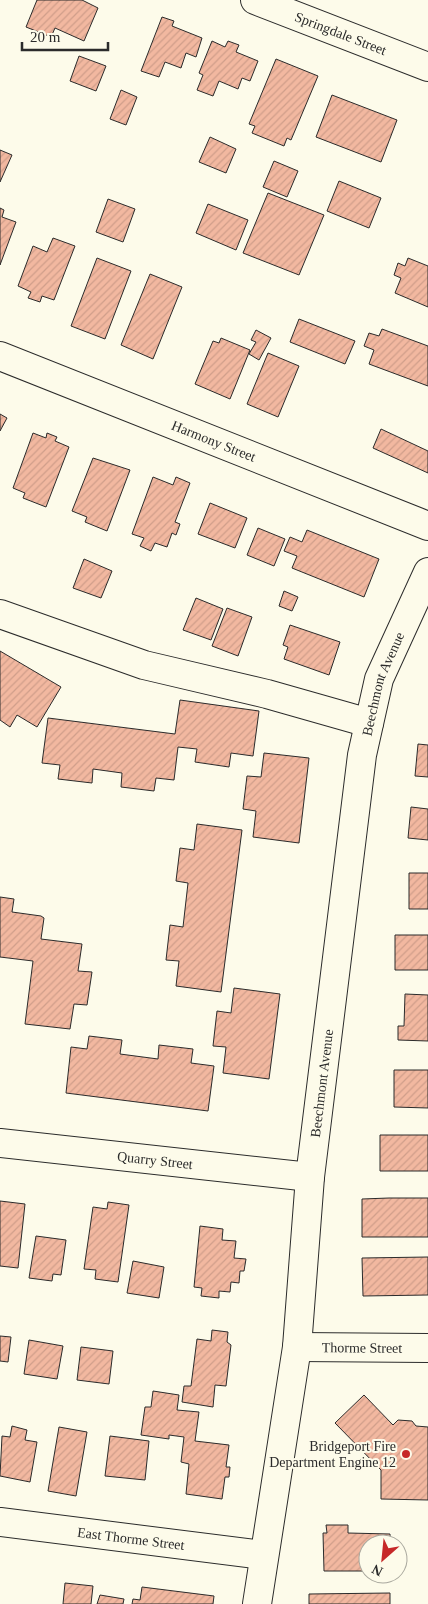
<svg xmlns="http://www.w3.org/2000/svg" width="428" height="1604" viewBox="0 0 428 1604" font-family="'Times New Roman',serif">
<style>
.building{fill:url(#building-hatch);stroke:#2b2b2b}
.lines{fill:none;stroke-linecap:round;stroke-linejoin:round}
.minor-casing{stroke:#2b2b2b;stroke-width:30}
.minor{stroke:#fdfbea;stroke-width:28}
.poi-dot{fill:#c62828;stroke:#fdfbea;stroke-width:2}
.labels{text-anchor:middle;stroke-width:4;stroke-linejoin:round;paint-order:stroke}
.street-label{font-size:14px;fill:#2b2b2b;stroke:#fdfbea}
.poi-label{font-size:14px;fill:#2b2b2b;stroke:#fdfbea;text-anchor:end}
</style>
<defs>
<pattern id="building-hatch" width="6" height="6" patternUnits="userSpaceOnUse" patternTransform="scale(1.25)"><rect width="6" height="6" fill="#f2b8a0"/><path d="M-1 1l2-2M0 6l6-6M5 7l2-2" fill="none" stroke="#d09e8a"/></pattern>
</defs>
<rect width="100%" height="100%" fill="#fdfbea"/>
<!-- building -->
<path class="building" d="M37 0H82L98 8 84 41 55 28 51 37 26 27Z
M162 17 174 21 172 26 202 38 196 57 186 53 181 68 165 62 159 77 141 71Z
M212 41 225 47 228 41 239 45 236 52 258 61 250 81 242 78 238 89 219 81 213 96 197 90 203 75 199 73Z
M79 56 106 66 96 91 70 81Z
M276 59 318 76 291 140 287 138 284 146 252 133 255 126 249 124Z
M121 90 137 97 126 125 110 119Z
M332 95 397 120 381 162 316 137Z
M210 137 236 149 226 173 199 162Z
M0 150 12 155 0 182Z
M274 161 298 171 287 197 263 187Z
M339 181 381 198 369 228 327 211Z
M268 193 324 215 299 275 243 253Z
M108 199 135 209 123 242 96 232Z
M208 204 248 220 236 250 196 233Z
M0 208 4 210 2 217 16 222 0 265Z
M53 238 75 246 54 300 42 296 40 302 28 298 31 292 18 286 33 246 47 252Z
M97 258 131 271 105 339 71 326Z
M408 258 428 266V307L395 293 401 278 394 275 398 263 405 266Z
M150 274 182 287 153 359 121 345Z
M299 319 355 341 345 364 290 342Z
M382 329 428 346V386L369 364 374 350 364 346 369 333 379 336Z
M256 330 271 338 259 360 249 354 256 342 251 340Z
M221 338 250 350 230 399 195 384 213 341 219 343Z
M268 353 299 366 278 417 247 404Z
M0 414 7 418 0 431Z
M381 429 428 451V473L373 448Z
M33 433 46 438 47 433 57 437 55 441 69 447 46 507 23 498 25 493 13 488Z
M93 458 130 470 107 531 85 522 87 517 72 511Z
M153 477 173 485 176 477 190 483 175 522 180 524 176 535 172 533 167 547 155 543 151 551 140 546 144 538 132 534Z
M210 503 247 518 235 548 198 534Z
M258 528 285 539 274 566 247 555Z
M307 530 379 559 364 597 292 568 297 556 284 551 290 537 302 542Z
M84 559 112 571 101 598 73 588Z
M284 591 298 597 292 611 279 606Z
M196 598 223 609 211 640 183 630Z
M227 608 252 617 238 656 212 646Z
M290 625 340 642 329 675 284 659 288 647 283 645Z
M0 651 61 687 37 727 17 715 10 727 0 720Z
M180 700 259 711 253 756 231 753 229 767 195 762 197 749 178 747 174 780 156 778 154 791 121 787 122 773 93 769 92 783 58 779 60 765 42 763 48 718 175 734Z
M418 744 428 745V777L415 776Z
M264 753 309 758 299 843 253 837 256 811 243 809 247 776 261 777Z
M411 807 428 809V840L408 838Z
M197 824 242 830 221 992 176 986 179 961 166 960 170 925 183 927 188 883 176 881 180 848 194 850Z
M409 873H428V909H409Z
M0 897 14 899 12 912 41 916 44 918 41 939 82 944 78 971 92 972 87 1005 74 1004 70 1029 25 1024 33 961 0 957Z
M395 935H428V970H395Z
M234 988 280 994 269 1079 223 1073 226 1047 213 1046 217 1011 231 1013Z
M405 994 428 995V1041L398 1040V1026H404Z
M89 1036 122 1040 120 1054 158 1059 159 1045 193 1049 191 1063 214 1066 208 1111 66 1093 71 1047 87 1049Z
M394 1070H428V1108L394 1107Z
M380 1135H428V1171H380Z
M389 1198H428V1237H362V1199Z
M0 1201 25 1204 18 1268 0 1266Z
M108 1202 129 1205 118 1282 95 1279 96 1270 84 1269 93 1207 107 1209Z
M200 1226 223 1229 222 1240 236 1241 234 1258 246 1259 244 1271H240L239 1283 231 1282 230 1292 219 1291V1298L201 1296 202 1288 194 1287Z
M36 1236 66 1240 61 1275 53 1274 52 1281 29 1278Z
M428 1257V1295L363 1296 362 1258Z
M133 1261 164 1267 159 1298 127 1293Z
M212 1330 228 1332 227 1342 231 1345 226 1386 215 1385 213 1407 182 1402 184 1386H191L197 1339 211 1341Z
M0 1336 11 1337 8 1362 0 1361Z
M29 1340 63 1346 57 1379 24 1374Z
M81 1347 113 1351 109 1384 77 1380Z
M153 1391 179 1395 177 1410 199 1412 195 1441 229 1445 226 1467H230L229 1477H225L222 1499 186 1494 189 1464 181 1462 184 1437 169 1435V1439L141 1435 145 1407H151Z
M364 1395 393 1425 398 1420 412 1421 416 1426 428 1427V1500L381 1499V1470L335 1423Z
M12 1426 27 1430 25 1440 37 1442 30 1482 0 1476 2 1436 10 1437Z
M59 1427 87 1432 76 1496 48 1491Z
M110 1436 149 1441 145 1480 105 1476Z
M326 1525H348V1533L390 1534V1544H368V1571H324L323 1533H327Z
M65 1583 93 1586 91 1604H63Z
M142 1587 214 1596 213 1604H132L133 1599 140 1600Z
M390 1593V1604H309V1594Z
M100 1595 124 1599 123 1604H97Z"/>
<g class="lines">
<!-- minor casing -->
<g class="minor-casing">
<g id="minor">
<path id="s1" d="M255 0 428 67"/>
<path id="s2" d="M0 356 428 526"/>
<path d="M0 614 144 665 267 694 369 723"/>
<path id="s3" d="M0 1143 310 1177"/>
<path id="s4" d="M297 1347 428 1348"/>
<path id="s5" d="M0 1522 263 1555"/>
<path id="s6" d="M257 1604 297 1347 310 1177 362 755 379 679 428 572"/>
</g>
</g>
<!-- minor -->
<use href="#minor" class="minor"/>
</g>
<!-- markers -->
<circle class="poi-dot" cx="406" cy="1454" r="5"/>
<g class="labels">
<!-- street labels -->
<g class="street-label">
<text dy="5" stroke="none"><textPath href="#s1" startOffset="92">Springdale Street</textPath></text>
<text dy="5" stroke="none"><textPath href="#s2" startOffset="230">Harmony Street</textPath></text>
<text dy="5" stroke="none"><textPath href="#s6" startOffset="930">Beechmont Avenue</textPath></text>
<text dy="5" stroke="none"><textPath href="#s6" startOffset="525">Beechmont Avenue</textPath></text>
<text dy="5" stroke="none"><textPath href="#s3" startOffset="156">Quarry Street</textPath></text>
<text dy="5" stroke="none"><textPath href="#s4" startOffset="65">Thorme Street</textPath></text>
<text dy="5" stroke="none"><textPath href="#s5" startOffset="132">East Thorme Street</textPath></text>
</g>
<!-- poi labels -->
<g class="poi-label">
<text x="396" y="1451">Bridgeport Fire<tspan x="396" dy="16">Department Engine 12</tspan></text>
</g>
</g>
<!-- north arrow -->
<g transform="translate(383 1559) rotate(207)"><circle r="24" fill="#fdfbea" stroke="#a9a89e"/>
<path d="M0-4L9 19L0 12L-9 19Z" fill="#c62828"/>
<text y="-8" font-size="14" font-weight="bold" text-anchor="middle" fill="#2b2b2b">N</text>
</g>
<!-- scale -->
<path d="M22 42v8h86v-8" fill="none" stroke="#2b2b2b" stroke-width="2.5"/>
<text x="30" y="42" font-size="15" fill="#2b2b2b" stroke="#fdfbea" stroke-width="4" paint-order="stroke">20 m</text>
</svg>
